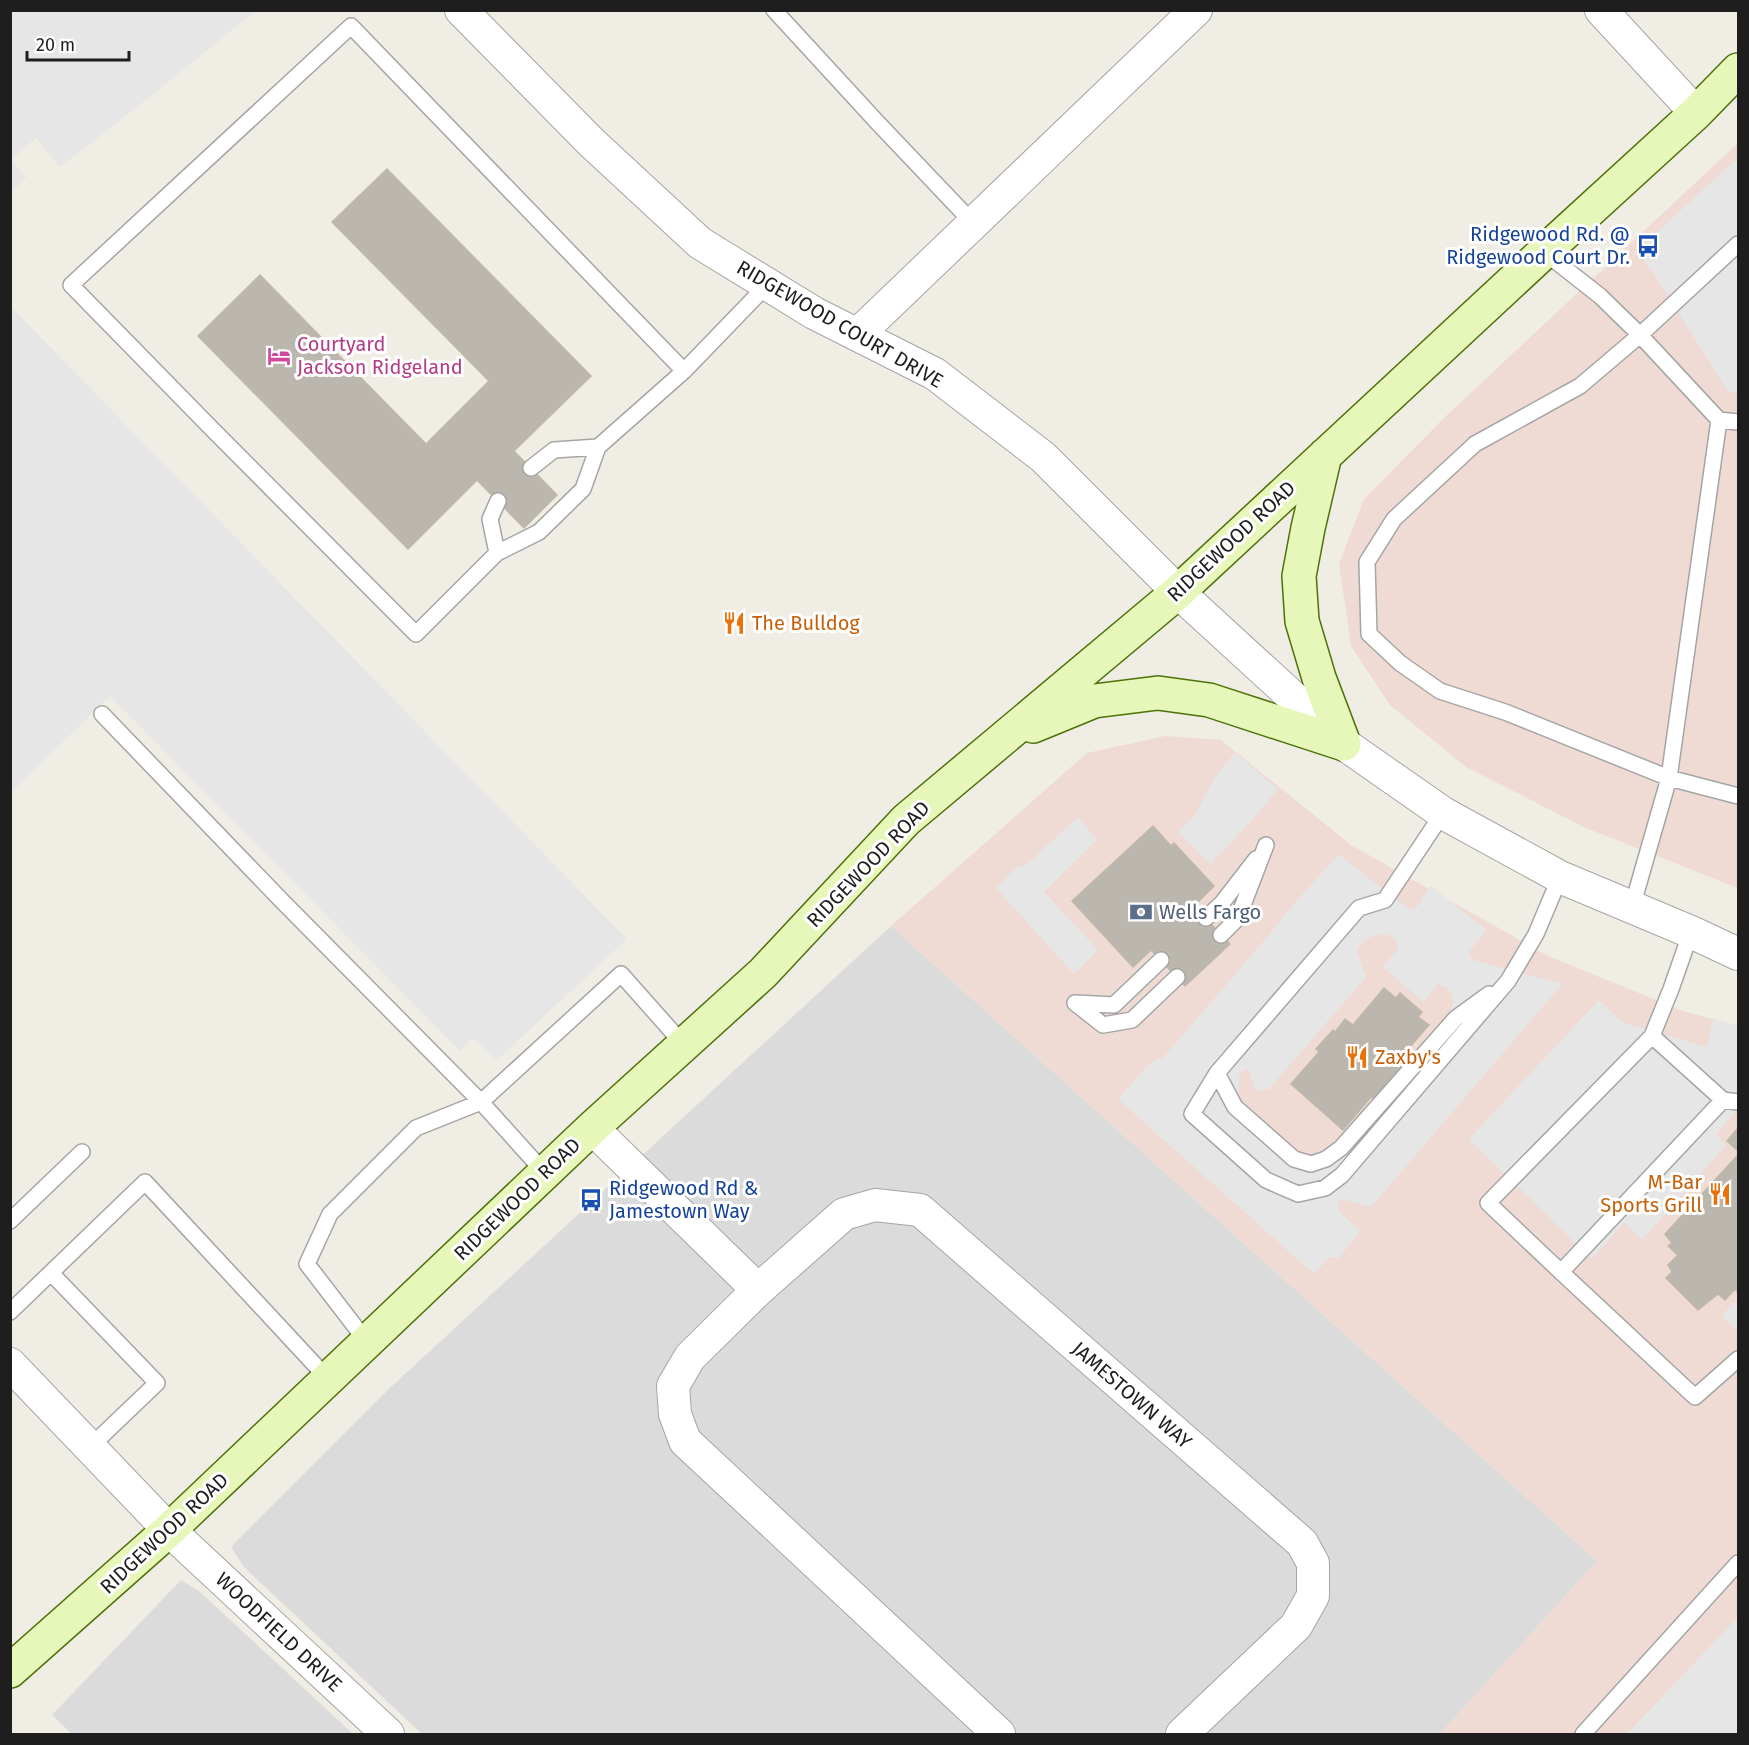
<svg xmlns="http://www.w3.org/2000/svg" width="1749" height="1745" viewBox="0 0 1749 1745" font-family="'Fira Sans',sans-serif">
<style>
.residential{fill:#dcdbdb}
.commercial{fill:#efdbd4}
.parking{fill:#e6e6e6;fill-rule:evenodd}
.building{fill:#bbb7ae;stroke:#c0b8a7;stroke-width:1.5}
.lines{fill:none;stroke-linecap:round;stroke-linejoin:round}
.lane-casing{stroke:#a5a5a5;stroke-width:18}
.street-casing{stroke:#a5a5a5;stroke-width:34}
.secondary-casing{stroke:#4e7208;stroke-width:36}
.lane{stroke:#fff;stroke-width:15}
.street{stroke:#fff;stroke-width:32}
.secondary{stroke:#e6f7b9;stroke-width:33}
.labels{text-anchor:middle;stroke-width:6;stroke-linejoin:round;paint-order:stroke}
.transit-label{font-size:20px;fill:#164399;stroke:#fff;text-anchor:end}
.street-label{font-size:20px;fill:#1e1e1e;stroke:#fff}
.hotel-label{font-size:20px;fill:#b23c85;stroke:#fff;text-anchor:start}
.food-label{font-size:20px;fill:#c56008;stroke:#fff;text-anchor:start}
.service-label{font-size:20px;fill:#4e5e75;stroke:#fff;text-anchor:start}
</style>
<rect width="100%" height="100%" fill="#efede4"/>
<!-- residential -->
<path class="residential" d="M891 926 1597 1561 1440 1734H422L244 1567 231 1547 391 1387Z
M181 1580 199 1591 353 1734H72L52 1715Z"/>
<!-- commercial -->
<path class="commercial" d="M1738 143V888L1586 828 1466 767 1390 705 1351 646 1339 564 1364 499 1446 416Z
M1165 736 1221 740 1351 845 1548 956 1683 1011 1738 1026V1734H1440L1597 1561 891 926 1087 753Z"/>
<!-- parking -->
<path class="parking" d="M11 10H255V11L155 93 60 167 36 138 11 159Z
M1738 158V393L1728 391 1654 274 1636 251Z
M10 160 26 177 11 192H10Z
M11 307 627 939 496 1061 476 1040H470L460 1051 110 696 11 793Z
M1235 753 1278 789 1260 811 1211 864 1178 832 1195 815 1215 777Z
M1078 817 1097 840 1044 892 1098 950 1074 974 996 888 1017 867 1026 865Z
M1339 854 1371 880 1408 908 1413 910 1419 904 1424 895 1431 886 1486 930 1469 952V955L1473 960 1562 984 1371 1207 1341 1199 1338 1203V1209L1342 1214 1360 1231 1338 1259 1332 1257 1328 1258 1314 1274 1118 1099 1152 1061 1164 1057 1269 935 1292 906ZM1378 934 1388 935 1395 939 1398 945 1397 950 1383 967 1423 1002 1438 984 1446 987 1451 993 1454 1002 1448 1015 1338 1141 1320 1156 1308 1157 1295 1150 1243 1103 1238 1097 1239 1077 1242 1071 1246 1069 1249 1071 1256 1091 1269 1089 1366 977 1357 952 1358 947 1366 939Z
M1599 1000 1622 1022 1703 1046H1707L1713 1018 1738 1027V1099L1726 1103 1735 1112 1716 1134 1726 1145 1642 1240 1624 1223 1592 1259 1469 1139Z
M1738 1299V1332L1722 1315Z
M1738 1617V1734H1627Z"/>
<!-- building -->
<path class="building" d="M387 169 591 376 514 451 557 495 524 528 477 480 408 549 198 336 260 275 426 444 489 381 332 222Z
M1153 826 1171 846 1174 843 1214 886 1194 906 1230 944 1185 986 1151 950 1133 967 1072 901Z
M1384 988 1396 998 1400 993 1422 1012 1418 1017 1429 1025 1396 1063 1403 1068 1379 1104 1371 1097 1343 1130 1291 1084 1319 1052 1316 1049 1333 1030 1335 1032 1345 1019 1353 1025Z
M1738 1128V1151L1727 1141Z
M1738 1155V1292L1735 1289 1725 1300 1718 1294 1698 1310 1666 1278 1672 1272 1668 1265 1678 1255 1668 1246 1672 1243 1665 1234Z"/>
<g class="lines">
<!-- lane casing -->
<g class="lane-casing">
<path id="lane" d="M774 10 877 122 973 223
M1738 244 1640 335 1580 386 1475 444 1394 519 1367 562 1369 634 1400 663 1440 691 1505 712 1669 778 1738 796
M1544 252 1600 296 1640 335 1719 420 1669 778 1632 907
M684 371 598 447 583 489 539 532 497 553 416 634 214 431 71 285 351 26 684 371 768 284
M1719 420 1738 422
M531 468 554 450 598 447
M497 553 490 519 498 501
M102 714 283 902 481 1102 416 1128 330 1214 307 1264 367 1342
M1443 813 1385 900 1359 908 1217 1073 1192 1114 1266 1180 1298 1194 1325 1188 1342 1175 1508 981 1536 934 1560 877
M1206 918 1222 903 1256 859
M1691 932 1671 989 1652 1036 1488 1203 1561 1272 1723 1100
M1221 935 1238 918 1266 845
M1075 1003 1103 1025 1132 1020 1177 977
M1075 1003 1114 1005 1161 960
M1652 1036 1723 1100 1738 1102
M1217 1073 1235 1107 1294 1159 1311 1164 1326 1159 1341 1148 1456 1018 1489 994
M545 1173 481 1102 621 974 684 1045
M10 1221 82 1152
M1561 1272 1695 1397 1738 1359
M51 1273 157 1383 90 1447
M10 1312 145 1182 328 1379
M1583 1734 1738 1563"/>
</g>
<!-- street casing -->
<g class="street-casing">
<path id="street" d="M461 10 591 142 700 243 814 313 935 374 1043 457 1178 592 1344 744 1443 813 1560 877 1691 932 1738 954
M1601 10 1696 113
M857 335 1196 10
M592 1128 758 1290
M10 1364 169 1530 388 1734
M999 1734 685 1441 675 1414 673 1386 690 1357 758 1290 844 1214 875 1205 920 1210 1302 1543 1313 1563V1596L1296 1626 1182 1734"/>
</g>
<!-- secondary casing -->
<g class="secondary-casing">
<path id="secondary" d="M1325 455 1308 528 1299 576 1302 621 1319 678 1344 744
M1033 726 1094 701 1158 693 1209 700 1344 744
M10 1671 169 1530 592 1128 763 973 906 820 1178 592 1544 252 1696 113 1738 70"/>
</g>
<!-- lane -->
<use href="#lane" class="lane"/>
<!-- street -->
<use href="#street" class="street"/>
<!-- secondary -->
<use href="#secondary" class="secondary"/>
</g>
<!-- icons -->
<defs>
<g id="bus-bare" transform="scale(1.8)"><path d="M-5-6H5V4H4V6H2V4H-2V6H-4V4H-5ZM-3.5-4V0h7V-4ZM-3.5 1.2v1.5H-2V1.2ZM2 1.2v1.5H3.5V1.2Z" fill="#1a4fb4" stroke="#fff" stroke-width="2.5" paint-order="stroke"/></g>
<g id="hotel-bare" transform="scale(1.8)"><path d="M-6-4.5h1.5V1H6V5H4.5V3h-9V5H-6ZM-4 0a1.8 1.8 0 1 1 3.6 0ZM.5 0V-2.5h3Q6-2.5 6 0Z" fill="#d1479c" stroke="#fff" stroke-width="2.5" paint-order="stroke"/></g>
<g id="restaurant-bare" transform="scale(1.8)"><path d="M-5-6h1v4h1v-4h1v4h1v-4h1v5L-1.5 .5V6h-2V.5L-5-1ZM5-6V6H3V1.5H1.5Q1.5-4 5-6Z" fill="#e8710a" stroke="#fff" stroke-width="2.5" paint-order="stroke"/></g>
<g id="bank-bare" transform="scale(1.8)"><path d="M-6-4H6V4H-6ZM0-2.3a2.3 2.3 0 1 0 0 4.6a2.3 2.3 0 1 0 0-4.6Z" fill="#5c6f8a" stroke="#fff" stroke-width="2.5" paint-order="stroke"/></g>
</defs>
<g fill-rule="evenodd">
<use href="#bus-bare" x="1648" y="246"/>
<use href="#hotel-bare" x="279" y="356"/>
<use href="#restaurant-bare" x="734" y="623"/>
<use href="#bank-bare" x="1141" y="912"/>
<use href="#restaurant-bare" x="1357" y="1057"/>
<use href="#restaurant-bare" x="1720" y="1194"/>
<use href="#bus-bare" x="591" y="1200"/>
</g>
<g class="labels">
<!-- transit labels -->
<g class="transit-label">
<text x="1630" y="241">Ridgewood Rd. @<tspan x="1630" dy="23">Ridgewood Court Dr.</tspan></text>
<text x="609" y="1195" text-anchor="start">Ridgewood Rd &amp;<tspan x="609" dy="23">Jamestown Way</tspan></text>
</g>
<!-- street labels -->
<g class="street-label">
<text transform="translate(840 324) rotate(30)" y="7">RIDGEWOOD COURT DRIVE</text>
<text transform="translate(1231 541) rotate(-43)" y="7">RIDGEWOOD ROAD</text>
<text transform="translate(868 864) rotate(-46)" y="7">RIDGEWOOD ROAD</text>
<text transform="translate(517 1199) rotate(-44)" y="7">RIDGEWOOD ROAD</text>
<text transform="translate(1132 1395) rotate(41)" y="7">JAMESTOWN WAY</text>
<text transform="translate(164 1533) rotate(-43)" y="7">RIDGEWOOD ROAD</text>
<text transform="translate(279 1632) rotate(43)" y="7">WOODFIELD DRIVE</text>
</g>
<!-- hotel labels -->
<g class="hotel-label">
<text x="297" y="351">Courtyard<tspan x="297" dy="23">Jackson Ridgeland</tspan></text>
</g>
<!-- food labels -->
<g class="food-label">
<text x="752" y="630">The Bulldog</text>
<text x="1375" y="1064">Zaxby's</text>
<text x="1702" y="1189" text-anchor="end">M-Bar<tspan x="1702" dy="23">Sports Grill</tspan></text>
</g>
<!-- service labels -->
<g class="service-label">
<text x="1159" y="919">Wells Fargo</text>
</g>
</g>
<!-- border -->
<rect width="1749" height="1745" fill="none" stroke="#1e1e1e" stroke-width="24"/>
<!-- scale -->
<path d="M27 51v9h102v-9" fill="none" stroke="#1e1e1e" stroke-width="3"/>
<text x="36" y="51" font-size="18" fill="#1e1e1e" stroke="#ffffff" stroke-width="4.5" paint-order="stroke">20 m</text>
</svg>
